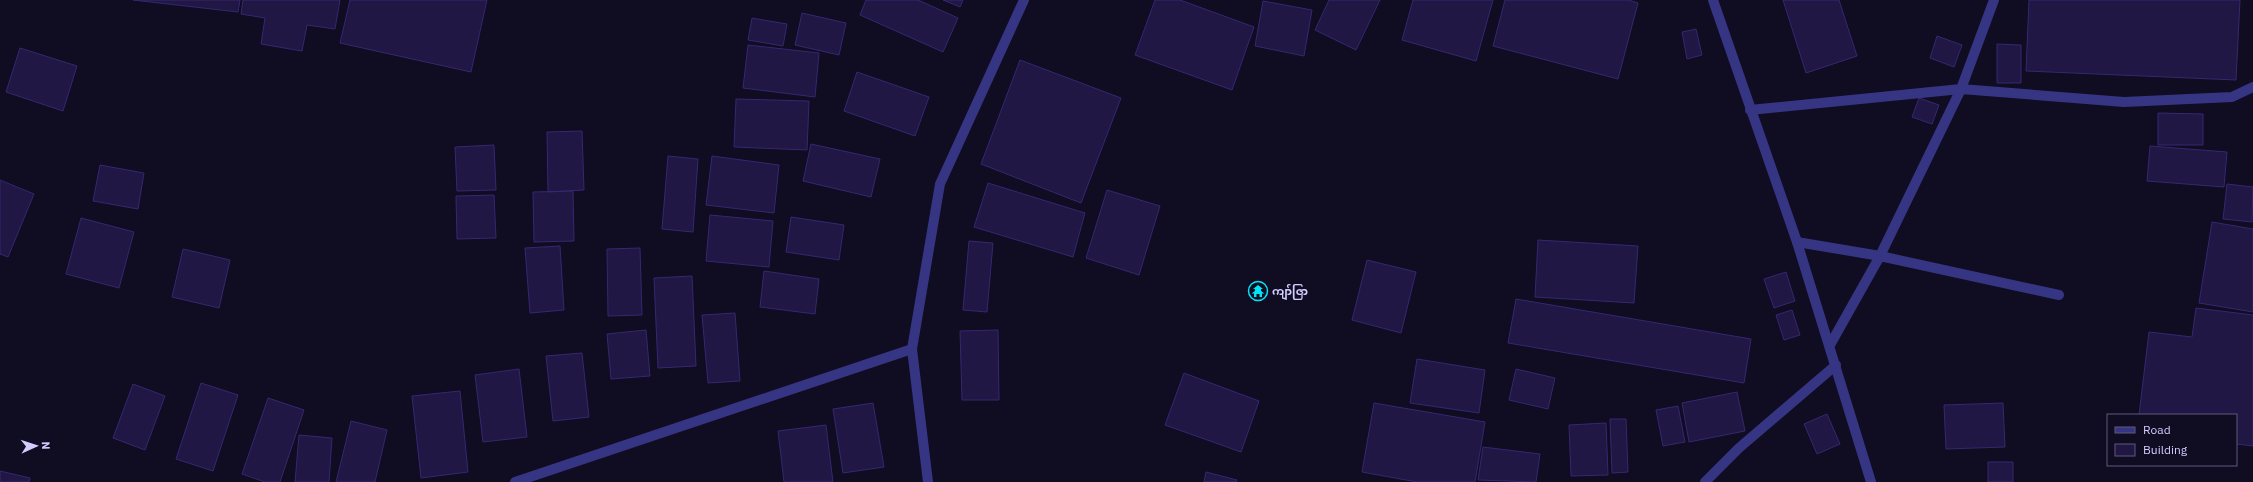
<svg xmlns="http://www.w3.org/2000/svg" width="2253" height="482" viewBox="0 0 2253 482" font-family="'IBM Plex Sans','Noto Sans Myanmar',sans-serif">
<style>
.building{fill:#201744;stroke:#352871}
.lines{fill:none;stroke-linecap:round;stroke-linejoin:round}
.minor{stroke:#363583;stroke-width:10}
.tertiary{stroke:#363583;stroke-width:10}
.labels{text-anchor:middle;stroke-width:3;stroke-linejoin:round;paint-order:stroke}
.poi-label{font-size:11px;font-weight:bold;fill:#d2cdff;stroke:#100c22;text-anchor:start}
</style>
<rect width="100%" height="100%" fill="#100c22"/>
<!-- building -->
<path class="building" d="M133 0H240L238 12Z
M243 0H340L335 29 307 25 302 51 261 44 265 18 241 14Z
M350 0H487L471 72 340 43Z
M866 0H918L958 18 943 52 860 15Z
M943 0H963L960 7Z
M1155 0H1180L1254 27 1232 90 1135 55Z
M1329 0H1380L1356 50 1315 30Z
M1413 0H1493L1476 61 1402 40Z
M1505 0H1628L1638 3 1618 79 1493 46Z
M1783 0H1839L1857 56 1806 73Z
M2029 0H2240L2236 80 2026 71Z
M1263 1 1312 10 1304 56 1255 46Z
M802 13 846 23 839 55 795 45Z
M752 18 787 24 783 46 748 40Z
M1696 29 1702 55 1687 59 1682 32Z
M1937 36 1962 45 1954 67 1930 58Z
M1997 44 2021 45V83H1997Z
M748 45 819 53 815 97 743 88Z
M20 48 77 66 63 111 6 92Z
M1020 60 1121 98 1081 203 981 164Z
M857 72 929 97 915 136 844 111Z
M1919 98 1939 105 1932 124 1912 117Z
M736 99 809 101 807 150 734 147Z
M2158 113 2203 114V145H2158Z
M582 131 584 190 548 192 547 132Z
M811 144 880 159 871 197 803 181Z
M494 145 496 190 457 191 455 147Z
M2150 146 2227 152 2224 187 2147 181Z
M668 156 698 159 693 232 662 229Z
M712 156 779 165 774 213 706 205Z
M100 165 144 173 138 209 93 201Z
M0 180 34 194 8 257 0 254Z
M988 183 1085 213 1073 257 974 227Z
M2227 184 2253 187 2252 222 2223 219Z
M1107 190 1160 206 1139 275 1086 258Z
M573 191 574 241 534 242 533 192Z
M494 195 496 238 457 239 456 196Z
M710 215 773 221 769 267 706 261Z
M791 217 844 225 839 260 786 252Z
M81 218 134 232 119 288 66 274Z
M2212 222 2253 229V312L2199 303Z
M1538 240 1638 246 1634 303 1535 297Z
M969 241 993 243 987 312 963 310Z
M560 246 564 310 530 313 525 248Z
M640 248 642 315 608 316 607 249Z
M183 249 230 260 219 308 172 297Z
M1367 260 1416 272 1401 333 1352 320Z
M764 271 819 279 815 314 760 307Z
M1786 272 1795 301 1774 308 1764 279Z
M692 276 696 366 658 368 654 278Z
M1516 299 1751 339 1744 383 1508 343Z
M2196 308 2253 315V446L2236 444V415H2139L2149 332 2192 337Z
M1792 310 1800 335 1784 340 1776 315Z
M735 313 740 381 708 383 702 315Z
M646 330 650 376 611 379 607 334Z
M998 330 999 400H962L960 331Z
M582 353 589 417 553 421 546 356Z
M1417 359 1485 370 1479 413 1410 403Z
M519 369 527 437 483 442 475 375Z
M1516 369 1555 378 1548 409 1509 400Z
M1184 373 1259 401 1241 452 1165 425Z
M201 383 238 395 213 471 176 459Z
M133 384 165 396 145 450 113 438Z
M460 391 468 472 421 478 412 396Z
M1737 392 1745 431 1689 442 1682 403Z
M268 398 304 410 280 482H265L242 474Z
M873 403 884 467 843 473 833 409Z
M1374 403 1485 422 1475 482H1417L1362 472Z
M2003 403 2005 447 1946 449 1944 405Z
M1678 406 1685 442 1663 446 1656 410Z
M1827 414 1840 444 1817 454 1804 424Z
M1610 419H1626L1628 472 1612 473Z
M351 421 387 430 375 482H336Z
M1606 423 1608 475 1571 476 1569 425Z
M826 425 833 482H784L778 431Z
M299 435 332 438 329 482H295Z
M1483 447 1540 454 1536 482 1478 480Z
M1988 462H2013V482H1988Z
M0 471 30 478 29 482H0Z
M1206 472 1237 480 1236 482H1204Z"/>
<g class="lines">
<!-- minor -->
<path class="minor" d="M1750 110 1961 89 2124 102 2232 97 2253 87
M1797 242 1880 256 2059 295
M1830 345 1880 256 1961 89 1994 0
M515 482 912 349
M928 482 912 349 940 184 1024 0
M1705 482 1739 448 1836 365"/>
<!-- tertiary -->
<path class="tertiary" d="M1713 0 1797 242 1871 482"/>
</g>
<!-- icons -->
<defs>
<g id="temple-ring" transform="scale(1)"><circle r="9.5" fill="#100c22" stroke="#00e4f8" stroke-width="1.5"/><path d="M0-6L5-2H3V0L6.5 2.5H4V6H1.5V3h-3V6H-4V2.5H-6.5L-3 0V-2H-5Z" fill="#00e4f8"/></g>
</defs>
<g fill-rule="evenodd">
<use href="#temple-ring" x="1258" y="291"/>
</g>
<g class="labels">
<!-- poi labels -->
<g class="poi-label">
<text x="1272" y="295">ကျာ်ဇြာ</text>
</g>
</g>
<!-- legend -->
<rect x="2107" y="414" width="130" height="52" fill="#100c22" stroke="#5e597a"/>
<rect x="2115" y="427" width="20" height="6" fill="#363583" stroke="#5e597a"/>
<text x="2143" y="434" font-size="12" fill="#d2cdff">Road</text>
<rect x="2115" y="444" width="20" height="12" fill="#201744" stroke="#5e597a"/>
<text x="2143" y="454" font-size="12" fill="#d2cdff">Building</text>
<!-- north arrow -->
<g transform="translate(36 446) rotate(87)" stroke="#100c22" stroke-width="3" paint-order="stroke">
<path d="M0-3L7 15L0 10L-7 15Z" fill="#d2cdff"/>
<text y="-6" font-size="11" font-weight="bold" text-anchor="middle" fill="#d2cdff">N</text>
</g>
</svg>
